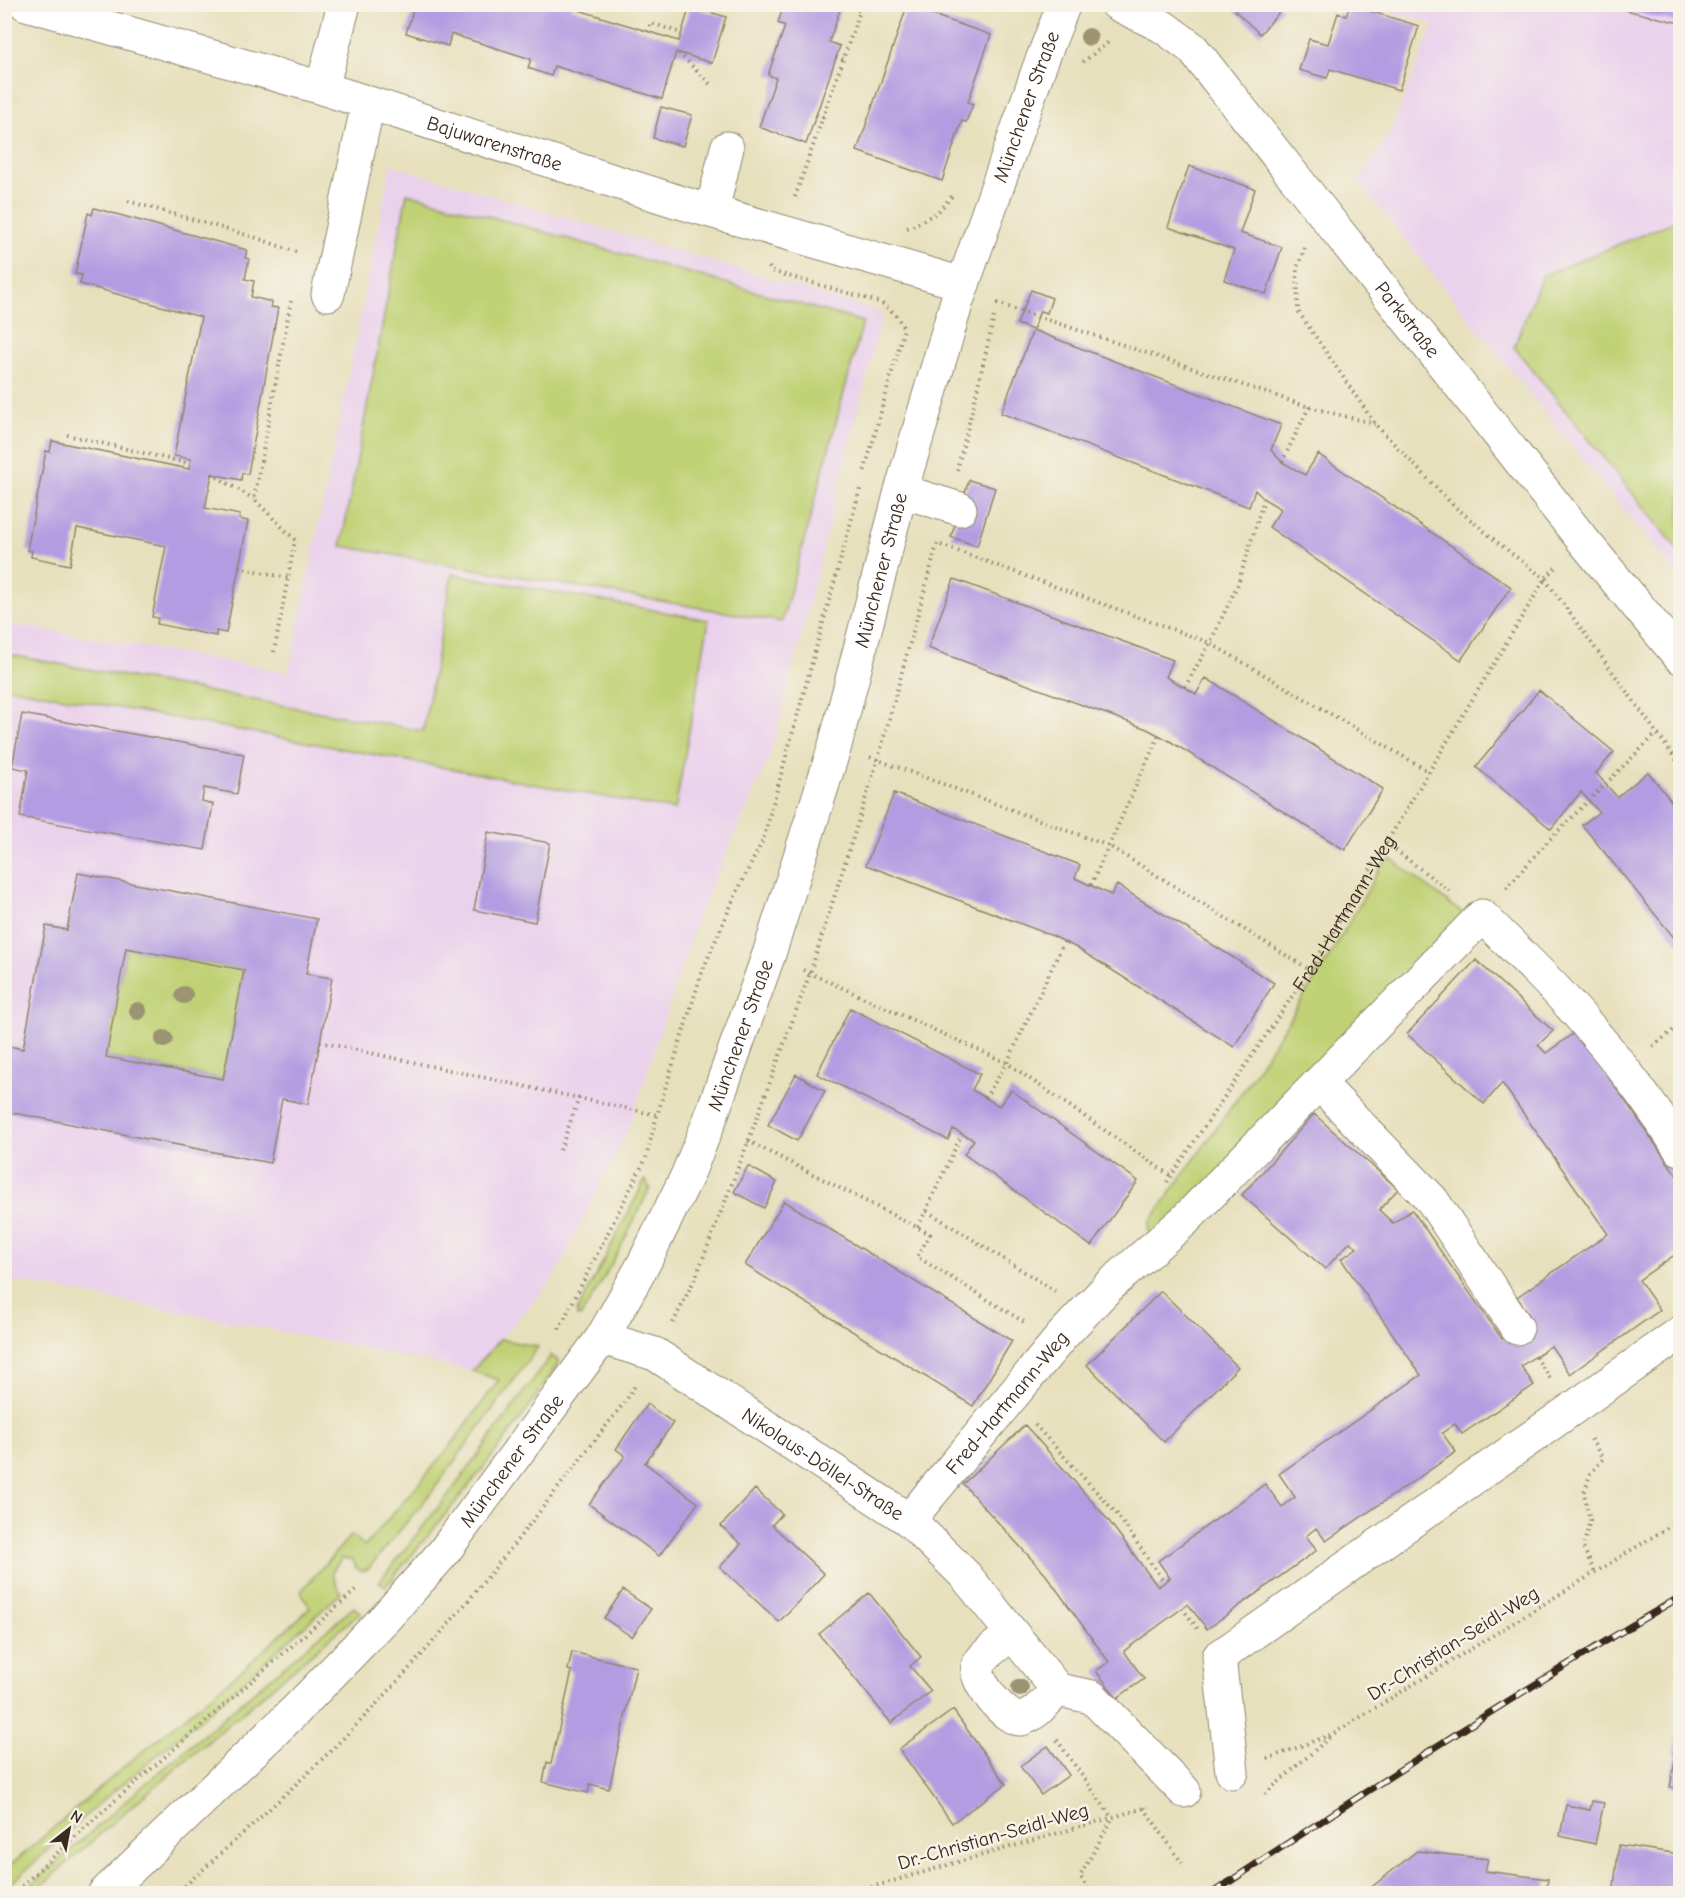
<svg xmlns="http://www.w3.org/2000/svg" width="1685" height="1898" viewBox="0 0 1685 1898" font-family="'Comic Neue',sans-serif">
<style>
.built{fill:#ead1ec}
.green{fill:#c0d174;stroke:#7e7e49;stroke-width:1.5}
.building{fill:#b39ce1;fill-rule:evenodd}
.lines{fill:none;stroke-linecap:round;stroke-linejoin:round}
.minor-casing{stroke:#91856e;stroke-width:35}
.path{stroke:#91856e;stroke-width:4;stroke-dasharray:1.5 4.5;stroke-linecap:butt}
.minor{stroke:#fff;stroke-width:33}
.rail-casing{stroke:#3b2a1e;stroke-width:7}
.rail{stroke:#f7f3e8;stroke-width:4.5;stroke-dasharray:14;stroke-linecap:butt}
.tree{fill:#9b9372}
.labels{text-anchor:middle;stroke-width:5;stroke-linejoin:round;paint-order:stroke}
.street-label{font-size:20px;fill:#3b2a1e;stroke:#f7f3e8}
</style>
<rect width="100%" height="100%" fill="#f7f3e8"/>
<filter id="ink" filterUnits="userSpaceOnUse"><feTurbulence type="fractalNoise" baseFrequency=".0167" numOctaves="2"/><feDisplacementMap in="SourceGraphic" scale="12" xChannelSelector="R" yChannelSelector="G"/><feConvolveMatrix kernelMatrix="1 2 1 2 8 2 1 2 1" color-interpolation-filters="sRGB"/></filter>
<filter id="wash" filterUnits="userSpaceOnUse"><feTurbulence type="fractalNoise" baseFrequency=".008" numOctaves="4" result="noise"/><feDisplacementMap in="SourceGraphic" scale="24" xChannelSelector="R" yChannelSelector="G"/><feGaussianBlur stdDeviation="1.35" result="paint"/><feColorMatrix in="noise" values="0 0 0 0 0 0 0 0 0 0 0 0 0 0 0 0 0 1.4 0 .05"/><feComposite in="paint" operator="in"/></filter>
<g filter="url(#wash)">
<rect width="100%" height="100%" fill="#e7e0bd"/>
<!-- built -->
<path class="built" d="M1364 5H1680V579L1358 182 1392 129 1434 24Z
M391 165 883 313 770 756 699 913 628 1130 554 1278 472 1371 285 1332 5 1279 4 623 289 672Z"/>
<!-- green -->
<path class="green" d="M407 193 863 322 782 622 341 546Z
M1680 219V552L1514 347 1542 276Z
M452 574 709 620 675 810 5 687V654L423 731Z
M1391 859 1462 913 1463 918 1157 1238 1148 1231 1150 1222 1247 1085 1328 959 1382 865Z
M126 948 244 970 223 1079 106 1057Z
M645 1180 650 1188C629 1232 607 1275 581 1316L577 1317V1312Z
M500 1339 538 1347 435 1488 368 1569 362 1571 356 1568 353 1560 341 1558 332 1572 335 1582 341 1593 210 1711 103 1800 5 1889V1870L132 1760 241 1671 310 1608 301 1591 351 1535 365 1546 449 1448 499 1380 472 1371Z
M551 1355 559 1362C510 1440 445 1515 386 1586L379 1582 453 1489Z
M354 1607 361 1612 132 1806 33 1893H22L143 1786Z"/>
<g id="blocks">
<!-- building -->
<path class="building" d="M415 4H573L572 8 679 41 690 6 726 17 712 63 676 52 662 99 554 66 551 76 528 68 531 59 451 34 448 46 406 33Z
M784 4H842L829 42 840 46 806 144 759 127 776 78 768 75 785 26 778 23Z
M1241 4H1278L1282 9 1260 34 1235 11Z
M1604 4H1680V23L1604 5Z
M1350 5 1419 26 1399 90 1330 69 1327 78 1299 70 1309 39 1328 44 1338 13 1346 16Z
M907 6 991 35 968 102 973 104 966 122 962 121 942 181 857 151Z
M661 107 692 115 683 146 653 138Z
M1189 166 1255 189 1240 233 1282 247 1266 294 1224 280 1234 250 1168 227Z
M94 208 247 250 245 258 249 259 245 279 254 281 251 297 272 302 271 307 278 308 248 474 242 473 241 480 212 474 205 508 240 515 239 519 248 521 226 633 216 631V636L157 624 158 618 152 617 166 546 77 528 70 565 31 557 32 551 27 550 46 451 50 452 52 441 189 469 191 459 174 456 201 317 80 284 82 275 75 274 88 213 92 215Z
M1031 290 1052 298 1047 313 1040 311 1033 330 1017 324Z
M1033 330 1281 425 1271 450 1282 462 1305 475 1318 454 1511 587 1461 660 1269 527 1281 509 1264 499 1255 490 1249 507 1001 413Z
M969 480 995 488 977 546 951 537Z
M954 579 1173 660 1166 677 1196 694 1206 678 1383 789 1345 850 1168 740 1147 729 928 648Z
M1539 690 1614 752 1596 773 1617 797 1648 772 1680 812V945L1582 825 1599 812 1581 792 1551 829 1476 767Z
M22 714 244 754 237 794 204 788 202 801 213 804 205 850 20 817 28 770 12 767Z
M894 793 1080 865 1075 878 1111 895 1117 885 1274 983 1234 1047 1077 948 1053 936 866 865Z
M488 832 550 843 535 922 474 910Z
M78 873 317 919 306 974 332 978 320 1042 308 1104 282 1099 270 1163 4 1111V1045L23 1049 46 926 67 930ZM126 948 244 970 223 1079 106 1057Z
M1476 960 1553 1031 1538 1045 1546 1053 1577 1031 1680 1180V1251L1639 1280 1660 1310 1570 1374 1551 1346 1521 1366 1534 1385 1462 1434 1455 1424 1442 1433 1456 1452 1326 1541 1316 1528 1306 1536 1317 1550 1207 1629 1188 1604 1124 1651 1144 1679 1117 1698 1096 1671 1109 1662 1046 1575 963 1484 1025 1425 1109 1521 1158 1587 1170 1578 1158 1561 1265 1484 1282 1507 1295 1497 1279 1474 1421 1375 1341 1259 1357 1248 1350 1242 1325 1269 1242 1195 1314 1114 1398 1189 1379 1210 1393 1223 1412 1210 1502 1339 1531 1318 1517 1297 1608 1234 1502 1083 1484 1104 1407 1034Z
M850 1008 980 1074 972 1090 999 1106 1011 1090 1138 1181 1091 1246 964 1154 974 1140 953 1129 948 1140 817 1074Z
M796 1074 825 1091 797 1141 768 1125Z
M748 1166 777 1182 764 1208 734 1192Z
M784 1201 1012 1341 973 1406 745 1265Z
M1161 1291 1238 1367 1164 1442 1087 1365Z
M647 1404 673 1423 645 1463 698 1503 659 1556 589 1504 625 1456 616 1449Z
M755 1489 782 1514 772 1525 824 1574 779 1622 720 1567 741 1544 721 1526Z
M623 1590 651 1609 632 1637 604 1618Z
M869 1593 921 1657 910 1666 931 1691 891 1723 819 1634Z
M572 1652 636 1667 609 1789 590 1784 588 1793 543 1782 547 1762 551 1764 572 1671 568 1670Z
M953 1710 1006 1784 952 1823 899 1749Z
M1680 1728V1789L1670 1787 1676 1755 1674 1754Z
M1048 1746 1069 1775 1041 1795 1020 1766Z
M1592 1801 1604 1803 1595 1844 1560 1836 1566 1805 1590 1810Z
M1619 1845 1680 1854V1894H1613Z
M1417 1851 1488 1859 1485 1871 1548 1879 1546 1894H1363Z"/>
</g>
</g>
<g filter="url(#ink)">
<use href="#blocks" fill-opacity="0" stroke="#91856e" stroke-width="1.5"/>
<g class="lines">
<!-- minor casing -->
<g class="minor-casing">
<g id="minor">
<path id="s2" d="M26 4 322 88 679 202 963 284"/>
<path id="s3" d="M1117 4 1162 26 1192 48 1582 539 1680 657"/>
<path d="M322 88 344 4"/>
<path d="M712 211 727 148"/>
<path d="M328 294 368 103"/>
<path d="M901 491 960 509"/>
<path d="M1319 1083 1432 1200 1517 1328"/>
<path id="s4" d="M602 1338 655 1354 909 1520 965 1575 1058 1690 1092 1697 1184 1791"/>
<path id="s5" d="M909 1520 1062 1336 1108 1287 1184 1221 1482 916C1507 941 1532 965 1556 990 1602 1039 1644 1093 1680 1149"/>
<path d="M1012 1634C1003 1641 982 1655 978 1666 973 1680 1006 1721 1021 1719 1035 1716 1048 1699 1058 1690"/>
<path d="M1232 1772 1219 1657 1680 1333"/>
<path id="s6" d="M104 1894 297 1709 387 1616 443 1553 602 1338 643 1265 687 1176 709 1122 769 954 834 749 901 491 957 301 1039 68 1064 4"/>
</g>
</g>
<!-- path -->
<g class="path">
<path d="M648 32 651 23 681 33"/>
<path d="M679 53 710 84"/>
<path d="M836 57 843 59"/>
<path d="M1083 62 1110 41"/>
<path d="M816 115 823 117"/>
<path d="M795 197 860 11 843 4"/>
<path d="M128 201 257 238 299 253"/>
<path d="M907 228 911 227 938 212 953 195"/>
<path d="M1305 248 1297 268 1298 311 1375 424 1452 504 1497 542 1545 579 1680 765"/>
<path d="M769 267 771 271 879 302C892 309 898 317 904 329L864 473"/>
<path d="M997 303 1309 407 1375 424"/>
<path d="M67 435 190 464"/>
<path d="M1282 462 1309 407"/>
<path d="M957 470 974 403 994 317"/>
<path d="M212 474 254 499"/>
<path d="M941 545 1210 643 1428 771"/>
<path d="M239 567 288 578"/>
<path d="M274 652 295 540 254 499 291 301"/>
<path d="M1185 687 1210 643 1238 584 1264 499"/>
<path d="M870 757 1109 846 1310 970"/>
<path d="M1386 843 1452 893"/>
<path d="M1091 885 1159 735"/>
<path d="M1506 888 1549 840 1656 734"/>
<path d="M803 970 1007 1063 1171 1176"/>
<path d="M320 1042 657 1115"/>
<path d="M1653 1046 1680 1025"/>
<path d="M985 1098 1007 1063 1064 942"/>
<path d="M748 1141 930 1234 917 1257 1026 1323"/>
<path d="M560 1150 579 1098"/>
<path id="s1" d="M1167 1182 1310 970 1523 615 1545 579 1558 565"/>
<path d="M927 1211 1055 1291"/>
<path d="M918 1227 962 1134"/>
<path d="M673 1323 697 1274 748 1142 810 973 878 759 938 541"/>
<path d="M559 1329 646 1158 657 1115 702 972 735 896 763 840 860 489"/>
<path d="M1536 1357 1552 1381"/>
<path d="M1035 1425 1117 1514 1164 1582"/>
<path d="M1591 1439 1603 1459 1590 1474 1584 1494 1590 1520 1583 1547 1595 1573"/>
<path d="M1182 1608 1198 1629"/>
<path d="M1057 1740 1112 1818"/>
<path d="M1267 1759 1333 1734 1680 1520"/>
<path d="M1265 1794 1330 1737"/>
<path d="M1144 1808 1182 1863"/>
<path d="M13 1894 103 1811 356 1590"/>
<path d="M176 1894C255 1822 335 1752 406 1672 485 1586 555 1491 627 1399L635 1386"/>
<path d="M848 1894 1148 1807"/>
<path d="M1092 1894 1080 1876 1112 1819"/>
</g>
<!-- minor -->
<use href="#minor" class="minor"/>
<!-- rail casing -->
<g class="rail-casing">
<path id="rail" d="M1211 1894C1366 1791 1521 1690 1680 1597"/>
</g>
<!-- rail -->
<use href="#rail" class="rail"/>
</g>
<!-- trees -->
<g class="tree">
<circle cx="1089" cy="37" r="9"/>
<circle cx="184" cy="995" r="9"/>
<circle cx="138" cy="1011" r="9"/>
<circle cx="164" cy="1039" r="9"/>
<circle cx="1020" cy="1688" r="9"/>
</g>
</g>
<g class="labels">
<!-- street labels -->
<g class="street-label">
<text dy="7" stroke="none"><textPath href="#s6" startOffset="2054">Münchener Straße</textPath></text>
<text dy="7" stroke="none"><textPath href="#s2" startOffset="489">Bajuwarenstraße</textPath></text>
<text dy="7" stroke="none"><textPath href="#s3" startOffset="434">Parkstraße</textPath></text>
<text dy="7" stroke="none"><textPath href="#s6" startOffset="1568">Münchener Straße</textPath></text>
<text dy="7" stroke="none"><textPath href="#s1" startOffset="322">Fred-Hartmann-Weg</textPath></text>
<text dy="7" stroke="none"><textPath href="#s6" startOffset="1082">Münchener Straße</textPath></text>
<text dy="7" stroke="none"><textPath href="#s5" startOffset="153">Fred-Hartmann-Weg</textPath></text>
<text dy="7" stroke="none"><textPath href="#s6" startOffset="596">Münchener Straße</textPath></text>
<text dy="7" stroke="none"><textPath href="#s4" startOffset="256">Nikolaus-Döllel-Straße</textPath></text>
<text transform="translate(1453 1643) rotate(-32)" y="7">Dr.-Christian-Seidl-Weg</text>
<text transform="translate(993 1836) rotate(-16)" y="7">Dr.-Christian-Seidl-Weg</text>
</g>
</g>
<!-- margin -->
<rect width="1685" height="1898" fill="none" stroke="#f7f3e8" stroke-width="24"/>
<!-- north arrow -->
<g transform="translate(69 1829) rotate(31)" stroke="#f7f3e8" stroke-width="4.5" paint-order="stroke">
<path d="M0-4.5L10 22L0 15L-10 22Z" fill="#3b2a1e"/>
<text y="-9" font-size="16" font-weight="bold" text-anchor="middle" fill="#3b2a1e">N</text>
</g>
</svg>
